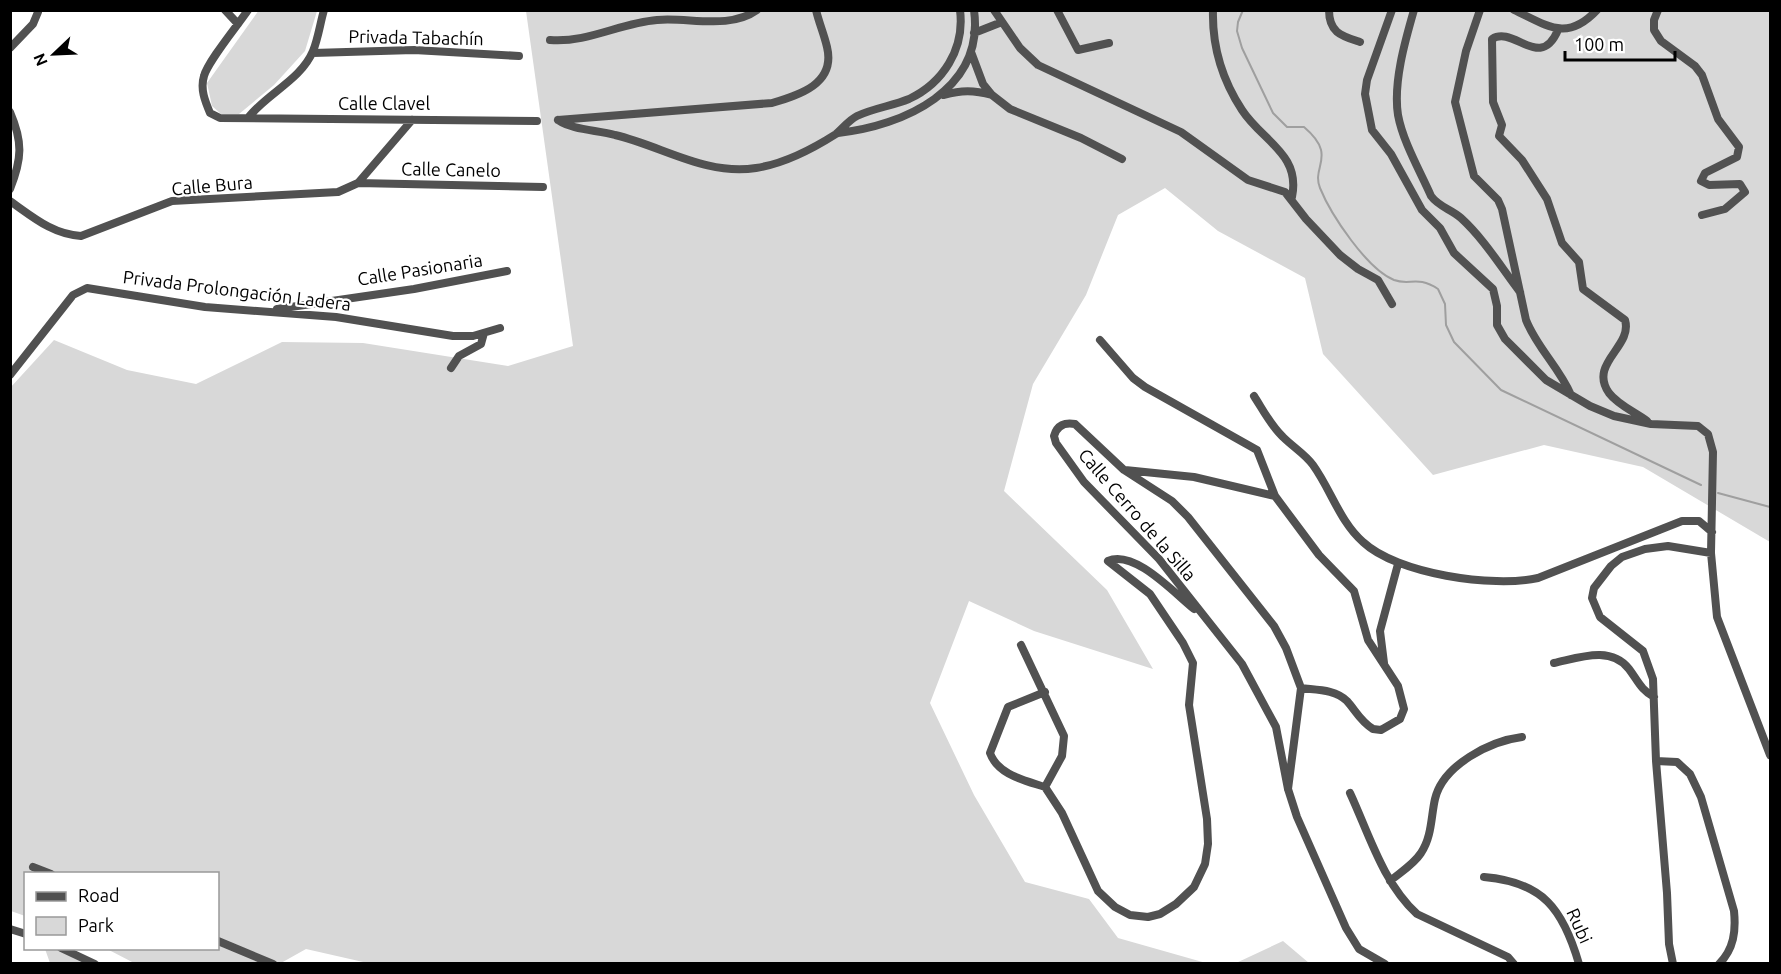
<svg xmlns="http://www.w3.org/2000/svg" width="1781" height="974" viewBox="0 0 1781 974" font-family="Ubuntu,sans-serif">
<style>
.green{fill:#d8d8d8}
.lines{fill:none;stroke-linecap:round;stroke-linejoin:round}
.stream{stroke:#9f9f9f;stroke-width:2}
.street{stroke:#515151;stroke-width:8}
.labels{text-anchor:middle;stroke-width:4.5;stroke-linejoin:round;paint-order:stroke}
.street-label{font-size:18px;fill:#000;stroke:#fff}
</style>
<rect width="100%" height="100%" fill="#fff"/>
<!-- green -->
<path class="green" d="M259 10 317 11 305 51 274 85 239 114H221L212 106 207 83Z
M526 11H1770V542L1643 467 1544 445 1433 475 1323 354 1305 278 1218 231 1165 188 1118 215 1086 295 1033 384 1004 491 1107 590 1153 669 1034 631 969 601 930 703 974 795 1025 882 1089 899 1118 938 1206 963 372 964 306 949 281 963 136 964 107 949 218 948V874H26L25 916 11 911 10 388 54 340 127 370 196 384 282 342 363 343 508 366 573 346Z
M1283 941 1309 963H1236Z
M45 949H54L90 963H50Z"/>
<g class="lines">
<!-- stream -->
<path class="stream" d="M1243 10 1238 22 1237 31 1242 48 1273 113 1287 127H1304C1338 156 1311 166 1320 188 1331 215 1367 269 1394 280 1410 286 1417 275 1438 289L1445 304 1446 325 1454 342 1501 390 1701 485
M1718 493 1770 507"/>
<!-- street -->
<path class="street" d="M225 10 238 24
M248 10C238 25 208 61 204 76 200 89 205 101 210 113L220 118 537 121
M994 10 1020 48 1038 65 1181 132 1248 180 1285 192 1306 219 1340 255 1358 269 1378 280 1392 304
M1057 10 1078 50 1109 43
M1213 10C1212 46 1223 81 1242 110 1262 141 1301 154 1292 197
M1329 10C1329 33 1342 36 1360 42
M1392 10 1367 80 1365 94 1372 130 1391 154 1422 210 1440 228 1454 253 1493 289 1497 306V325L1505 339 1546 380 1590 406 1614 416 1651 424 1698 426 1708 434 1713 452 1711 553 1717 617 1770 755
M1414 10C1405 41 1393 83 1398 115 1403 142 1420 171 1431 196 1439 207 1451 209 1461 218 1484 239 1501 267 1520 292
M1480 10 1466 51 1455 102 1474 176 1498 200 1502 209 1526 320C1537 348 1559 367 1571 395
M1514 10C1548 26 1567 42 1597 10
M1658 10 1654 20V30L1661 41 1695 66 1702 75 1718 119 1739 147 1737 157 1705 173 1701 181 1709 185 1740 184 1745 192 1725 209 1702 215
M1558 30C1540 72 1514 25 1492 39L1493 102 1502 125 1499 136 1522 160 1547 199 1562 243 1579 262 1583 289 1625 320C1633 347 1588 363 1609 393 1618 405 1635 412 1647 421
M974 33 1002 22
M550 40C588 43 620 23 657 20 689 17 729 30 757 10
M10 48 33 24 38 12
M971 52 983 84 992 95 1010 109 1081 138 1122 159
M313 53 414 50 519 56
M944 95C961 90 974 90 992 95
M10 112C23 142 22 159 10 189
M248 118C266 94 301 80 313 51 318 39 320 24 324 10
M558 120C572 130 598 130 615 135 662 146 706 176 756 168 783 164 814 148 836 134 843 128 849 120 857 116 874 108 892 106 909 99 943 83 965 49 960 10
M558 120 772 103C799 95 836 84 827 47 824 34 819 23 816 10
M838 133C903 126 985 90 974 10
M358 183 543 187
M10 201C33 217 52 234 81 236L172 201 338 192 358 183 412 120
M277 309 414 289 507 271
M1100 340 1133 378 1145 387 1257 450 1275 496
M451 368 459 356 481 344 484 333
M10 375 73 295 87 288 205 307 336 317 453 336H473L500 328
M1254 396C1263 410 1271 426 1283 437 1293 447 1305 454 1313 465 1331 490 1340 522 1363 542 1397 574 1493 588 1538 578L1682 521H1699L1712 532
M1125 470 1194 477 1275 496 1319 555 1354 591 1368 640 1398 686 1404 709 1400 719 1381 730 1373 729C1360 721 1356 711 1347 701 1335 689 1316 690 1301 688
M1021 645 1064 736 1062 756 1045 787 1062 813 1098 891 1115 907 1130 915 1148 917 1160 914 1176 904 1194 887 1205 864 1208 844 1207 819 1189 705 1193 663 1183 643 1150 594 1108 561C1134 549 1174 593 1194 609
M1384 663 1380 631 1398 564
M1554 663C1578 658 1611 645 1629 669 1638 681 1641 690 1654 697
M1656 761 1677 762 1690 774 1701 797 1734 911C1736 931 1734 949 1719 964
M1045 787C1024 780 998 775 990 753L1008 707 1045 692
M1288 789 1301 688 1286 648 1274 626 1188 517 1172 501 1124 470 1075 424C1065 422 1057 425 1054 436L1056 443 1084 482 1159 559 1242 664 1276 727 1288 789 1297 817 1346 928 1359 949 1385 964
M1350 793C1369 834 1383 883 1417 914L1508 957 1514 964
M33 867 51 874
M1484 877C1543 882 1563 909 1579 964
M1390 881C1401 872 1414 864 1421 853 1432 837 1431 816 1435 799 1443 765 1490 741 1522 737
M10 929 26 934
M218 941 273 964
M61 948 95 964
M1673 964 1669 944 1667 893 1656 761 1653 679 1643 651 1600 617 1592 598 1594 588 1611 566 1622 557 1645 549 1668 546 1711 553"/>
</g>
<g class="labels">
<!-- street labels -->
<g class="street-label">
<text transform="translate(416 38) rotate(1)" y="6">Privada Tabachín</text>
<text x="384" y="110">Calle Clavel</text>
<text transform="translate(451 170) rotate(1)" y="6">Calle Canelo</text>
<text transform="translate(212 186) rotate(-5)" y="6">Calle Bura</text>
<text transform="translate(420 270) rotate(-9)" y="6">Calle Pasionaria</text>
<text transform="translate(237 291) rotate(7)" y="6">Privada Prolongación Ladera</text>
<text transform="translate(1137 515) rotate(49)" y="6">Calle Cerro de la Silla</text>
<text transform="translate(1579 926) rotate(66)" y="6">Rubi</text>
</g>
</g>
<!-- border -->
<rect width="1781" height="974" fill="none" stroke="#000000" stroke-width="24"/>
<!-- legend -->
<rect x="24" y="872" width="195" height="78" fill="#ffffff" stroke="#999999" stroke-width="1.5"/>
<rect x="36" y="892" width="30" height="9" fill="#515151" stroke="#999999" stroke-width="1.5"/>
<text x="78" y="902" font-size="18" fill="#000000">Road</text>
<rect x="36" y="917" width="30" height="18" fill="#d8d8d8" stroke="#999999" stroke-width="1.5"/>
<text x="78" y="932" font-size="18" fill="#000000">Park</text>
<!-- north arrow -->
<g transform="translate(54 54) rotate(247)" stroke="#ffffff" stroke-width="4.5" paint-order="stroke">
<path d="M0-4.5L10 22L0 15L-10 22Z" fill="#000000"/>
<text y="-9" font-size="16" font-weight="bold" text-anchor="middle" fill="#000000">N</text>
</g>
<!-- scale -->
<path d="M1565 51v9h110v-9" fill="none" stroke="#000000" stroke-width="3"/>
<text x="1574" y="51" font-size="18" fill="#000000" stroke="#ffffff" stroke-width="4.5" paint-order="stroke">100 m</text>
</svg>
